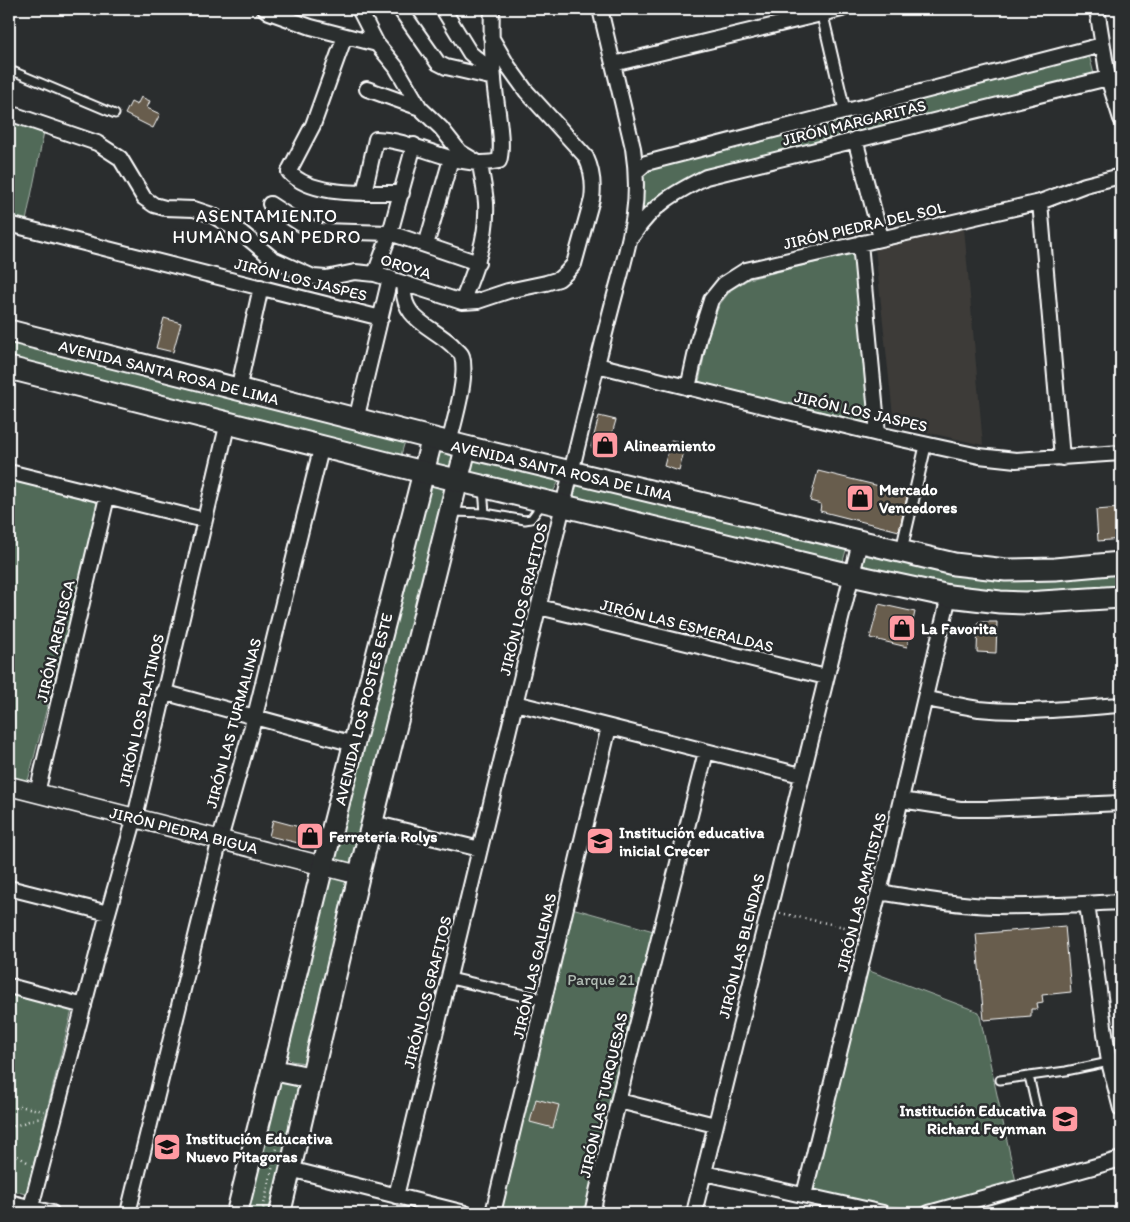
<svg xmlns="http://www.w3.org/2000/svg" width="1130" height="1222" viewBox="0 0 1130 1222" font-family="Itim,sans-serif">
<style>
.built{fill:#3c3b38}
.green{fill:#516a58;stroke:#a8b4ac}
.building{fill:#675d4e;stroke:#fff}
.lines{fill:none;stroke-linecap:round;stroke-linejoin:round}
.service-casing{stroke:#fff;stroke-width:11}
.pedestrian-casing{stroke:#fff;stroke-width:14}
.minor-casing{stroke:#fff;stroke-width:18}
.tertiary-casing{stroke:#fff;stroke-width:21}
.secondary-casing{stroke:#fff;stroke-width:24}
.primary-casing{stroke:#fff;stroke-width:25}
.path{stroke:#fff;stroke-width:2.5;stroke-dasharray:1 4;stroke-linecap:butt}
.service{stroke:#2a2d2e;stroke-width:7}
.pedestrian{stroke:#2a2d2e;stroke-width:10}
.minor{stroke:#2a2d2e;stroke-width:14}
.tertiary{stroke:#2a2d2e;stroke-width:18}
.secondary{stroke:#2a2d2e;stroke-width:20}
.primary{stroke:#2a2d2e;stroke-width:21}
.labels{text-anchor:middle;stroke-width:5;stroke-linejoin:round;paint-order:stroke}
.street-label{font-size:16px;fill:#fff;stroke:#2a2d2e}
.poi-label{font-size:16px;font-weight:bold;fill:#fff;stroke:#2a2d2e;text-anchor:start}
.park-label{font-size:16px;fill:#b1bcb4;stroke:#2a2d2e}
.neighbourhood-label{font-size:18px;letter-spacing:1px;fill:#fff;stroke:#2a2d2e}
</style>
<rect width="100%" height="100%" fill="#2a2d2e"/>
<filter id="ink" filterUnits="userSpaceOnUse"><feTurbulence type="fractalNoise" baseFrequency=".02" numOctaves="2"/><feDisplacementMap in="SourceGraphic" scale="10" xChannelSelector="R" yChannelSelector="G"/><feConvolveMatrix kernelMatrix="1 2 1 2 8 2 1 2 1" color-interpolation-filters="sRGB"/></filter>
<g filter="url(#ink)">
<!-- built -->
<path class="built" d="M964 227 983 445 894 425 875 248Z"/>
<!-- green -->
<path class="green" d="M1089 55 1094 74 708 173 647 210 642 207C642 193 640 177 649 166Z
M9 121 44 132 26 221 9 218Z
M853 253 873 420 869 423 699 382 710 327 720 304 731 290 749 279Z
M9 337 405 441 401 455 398 459 9 361Z
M439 449 455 453 451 469 444 470 435 463Z
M472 459 556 474 558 483 553 492 546 493 478 477 472 473Z
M9 475 101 499 28 781 9 776Z
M578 480 847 547 843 561 837 564 574 502C570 494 571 486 578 480Z
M433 485 446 487 352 865 339 863 333 856 428 490Z
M863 551 1121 568V591L999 596 861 570 859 563Z
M333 877 347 880 351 887 305 1063 291 1061 284 1054 326 882Z
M572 908 657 932 589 1213H499Z
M867 970 979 1012 1016 1182 914 1209 888 1206 810 1190Z
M9 994 72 1010 26 1194 9 1190Z
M283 1079 299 1082 302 1089 274 1213H244L276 1085Z"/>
<!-- building -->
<path class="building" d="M141 97 150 101 147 108 160 114 153 128 125 114 131 102 137 105Z
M164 318 181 323 173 352 156 348Z
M599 416 616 420 607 451 591 447Z
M671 440 686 443 679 471 664 466Z
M818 471 908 493 899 531 820 511 821 504 810 501Z
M1121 508V539L1098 541 1096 510Z
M879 604 915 612 907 647 870 638Z
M978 622H997L996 653 977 652Z
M273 820 318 832 315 847 269 836Z
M1065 926 1071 992 1042 995 1043 1002 1037 1003 1038 1009H1031V1016L984 1020 976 934Z
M536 1099 559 1105 553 1128 530 1122Z"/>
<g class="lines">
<!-- service casing -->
<g class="service-casing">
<path id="service" d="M9 71 15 72 115 114
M483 489 485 513
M453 512 485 513 525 520 531 519 543 503
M1029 1076 1037 1111
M1000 1080 1066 1071 1109 1062"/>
</g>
<!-- pedestrian casing -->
<g class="pedestrian-casing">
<path id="pedestrian" d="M821 9 845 112
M901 552 926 444
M448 978 544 1000"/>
</g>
<!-- minor casing -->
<g class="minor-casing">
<path id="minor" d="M265 9 269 12 311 27 377 44
M359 9 377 44 396 67 420 108 441 128 460 152 480 164C482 177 485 190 486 203 488 238 475 270 462 302
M400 9 438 63 446 67 494 78
M443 9 470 53 493 72
M1097 9 1108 78 1121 119
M345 36 313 125 290 169 289 172C313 198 369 192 402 193
M613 64 842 9
M367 89 420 108
M9 113 97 143 120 158 144 198 154 205 165 208 194 209 212 215 242 233 273 259 313 277 326 278 355 272 375 274 462 302 478 301 508 291 546 283 559 279 567 272 574 264 592 199C594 184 592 170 586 157L526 91 508 66 491 37
M855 139 881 238
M637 171 646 163 1102 45
M364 193 376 139C418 140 457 171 499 161 505 143 495 99 494 79 492 56 491 32 492 9
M1040 202 1062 458
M270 204 301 224 321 231 390 233 478 263
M9 224 381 318
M633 235C653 205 674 193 706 177L1108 78
M860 243 878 434
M426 245 451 159
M375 274 390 233 414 145
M404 283C400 319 430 325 452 345 455 349 461 352 462 356 468 377 454 422 449 443
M597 365 878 434 979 456 1016 460 1121 453
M688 388 699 338 711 300 724 284 746 270 1040 202 1085 185 1121 176
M238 390 261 287
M356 420 390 278
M9 472 204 520
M539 607 826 677
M163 692 354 744
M926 699C944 702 961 706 979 709 1026 714 1074 708 1121 705
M515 703 801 775
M37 793 107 497
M901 800 960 809H987L1121 803
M373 823 480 849
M9 888 108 913
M879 892C917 898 956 905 994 906 1037 907 1079 904 1121 902
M1087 904 1109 1062 1121 1109
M9 986 84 1006
M619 1101 715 1125
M290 1169 465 1213
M704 1173 883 1213
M804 1195 879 892 949 596
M396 1196 597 365C604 337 611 309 619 280 632 232 641 199 633 148L600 9
M9 1202 52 1213
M31 1207 108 913 135 817 228 422
M128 1213 220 839 255 716 322 445
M493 1213 609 727
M592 1213 624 1077 706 752
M694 1213 860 542
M929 1213 1121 1159"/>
</g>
<!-- tertiary casing -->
<g class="tertiary-casing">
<path id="tertiary" d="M9 786 359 875"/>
</g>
<!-- secondary casing -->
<g class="secondary-casing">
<path id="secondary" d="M273 1070 312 1078
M237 1213 323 865 432 439
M280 1213 359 875 466 447"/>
</g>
<!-- primary casing -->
<g class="primary-casing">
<path id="primary" d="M9 331 466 447 954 564 1006 570 1055 569 1121 563
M9 368 423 472 851 575 949 596 1000 602 1026 603 1121 597"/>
</g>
<!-- path -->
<path class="path" d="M780 913 858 930
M9 1009 10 1000
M19 1106 44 1111
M9 1128 43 1116
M9 1151 29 1163
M262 1213 279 1139"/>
<!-- service -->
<use href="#service" class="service"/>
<!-- pedestrian -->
<use href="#pedestrian" class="pedestrian"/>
<!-- minor -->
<use href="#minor" class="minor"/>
<!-- tertiary -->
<use href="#tertiary" class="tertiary"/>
<!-- secondary -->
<use href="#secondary" class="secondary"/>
<!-- primary -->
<use href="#primary" class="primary"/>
</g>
</g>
<!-- icons -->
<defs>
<g id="shop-square" transform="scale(1.4375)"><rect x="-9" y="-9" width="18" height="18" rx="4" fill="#ff9aa2" stroke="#2a2d2e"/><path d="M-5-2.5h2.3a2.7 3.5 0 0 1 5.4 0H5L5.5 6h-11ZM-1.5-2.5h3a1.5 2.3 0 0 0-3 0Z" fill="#111"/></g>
<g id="school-square" transform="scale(1.4375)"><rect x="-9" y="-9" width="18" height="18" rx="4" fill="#ff9aa2" stroke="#2a2d2e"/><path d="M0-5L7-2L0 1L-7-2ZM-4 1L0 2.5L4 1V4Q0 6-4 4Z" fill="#111"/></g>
</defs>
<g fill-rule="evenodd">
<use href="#shop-square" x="605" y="445"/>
<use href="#shop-square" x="860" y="498"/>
<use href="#shop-square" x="902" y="628"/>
<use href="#shop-square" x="310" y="836"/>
<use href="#school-square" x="600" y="841"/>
<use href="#school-square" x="1065" y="1119"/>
<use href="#school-square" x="167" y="1147"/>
</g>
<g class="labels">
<!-- street labels -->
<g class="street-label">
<text transform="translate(854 122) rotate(-14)" y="6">JIRÓN MARGARITAS</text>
<text transform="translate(864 225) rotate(-13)" y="6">JIRÓN PIEDRA DEL SOL</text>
<text transform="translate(406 266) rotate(17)" y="6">OROYA</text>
<text transform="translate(301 279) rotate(14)" y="6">JIRÓN LOS JASPES</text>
<text transform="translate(169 372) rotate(14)" y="6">AVENIDA SANTA ROSA DE LIMA</text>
<text transform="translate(861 411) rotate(13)" y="6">JIRÓN LOS JASPES</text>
<text transform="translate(562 470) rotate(13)" y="6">AVENIDA SANTA ROSA DE LIMA</text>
<text transform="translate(523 599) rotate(-76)" y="6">JIRÓN LOS GRAFITOS</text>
<text transform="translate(687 625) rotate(14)" y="6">JIRÓN LAS ESMERALDAS</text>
<text transform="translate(55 641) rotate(-77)" y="6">JIRÓN ARENISCA</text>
<text transform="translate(363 709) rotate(-76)" y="6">AVENIDA LOS POSTES ESTE</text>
<text transform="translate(141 710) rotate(-77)" y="6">JIRÓN LOS PLATINOS</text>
<text transform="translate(233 723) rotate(-75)" y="6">JIRÓN LAS TURMALINAS</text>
<text transform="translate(184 830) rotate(14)" y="6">JIRÓN PIEDRA BIGUA</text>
<text transform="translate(861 892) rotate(-76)" y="6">JIRÓN LAS AMATISTAS</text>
<text transform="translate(741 946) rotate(-76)" y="6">JIRÓN LAS BLENDAS</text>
<text transform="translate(534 966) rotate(-77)" y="6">JIRÓN LAS GALENAS</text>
<text transform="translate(427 992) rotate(-76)" y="6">JIRÓN LOS GRAFITOS</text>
<text transform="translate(603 1095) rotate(-77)" y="6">JIRÓN LAS TURQUESAS</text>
</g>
<!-- poi labels -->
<g class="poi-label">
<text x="624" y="451">Alineamiento</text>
<text x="879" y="495">Mercado<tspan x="879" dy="18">Vencedores</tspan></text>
<text x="921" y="634">La Favorita</text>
<text x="619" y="838">Institución educativa<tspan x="619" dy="18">inicial Crecer</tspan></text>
<text x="329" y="842">Ferretería Rolys</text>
<text x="1046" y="1116" text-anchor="end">Institución Educativa<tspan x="1046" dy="18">Richard Feynman</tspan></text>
<text x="186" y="1144">Institución Educativa<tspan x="186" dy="18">Nuevo Pitagoras</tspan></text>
</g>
<!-- park labels -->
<g class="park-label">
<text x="601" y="985">Parque 21</text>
</g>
<!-- neighbourhood labels -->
<g class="neighbourhood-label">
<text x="267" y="222">ASENTAMIENTO<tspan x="267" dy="21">HUMANO SAN PEDRO</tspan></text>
</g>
</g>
<!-- margin -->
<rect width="1130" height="1222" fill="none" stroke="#2a2d2e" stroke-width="30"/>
<rect x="15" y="15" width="1100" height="1192" fill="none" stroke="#fff" stroke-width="2" filter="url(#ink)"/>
</svg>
